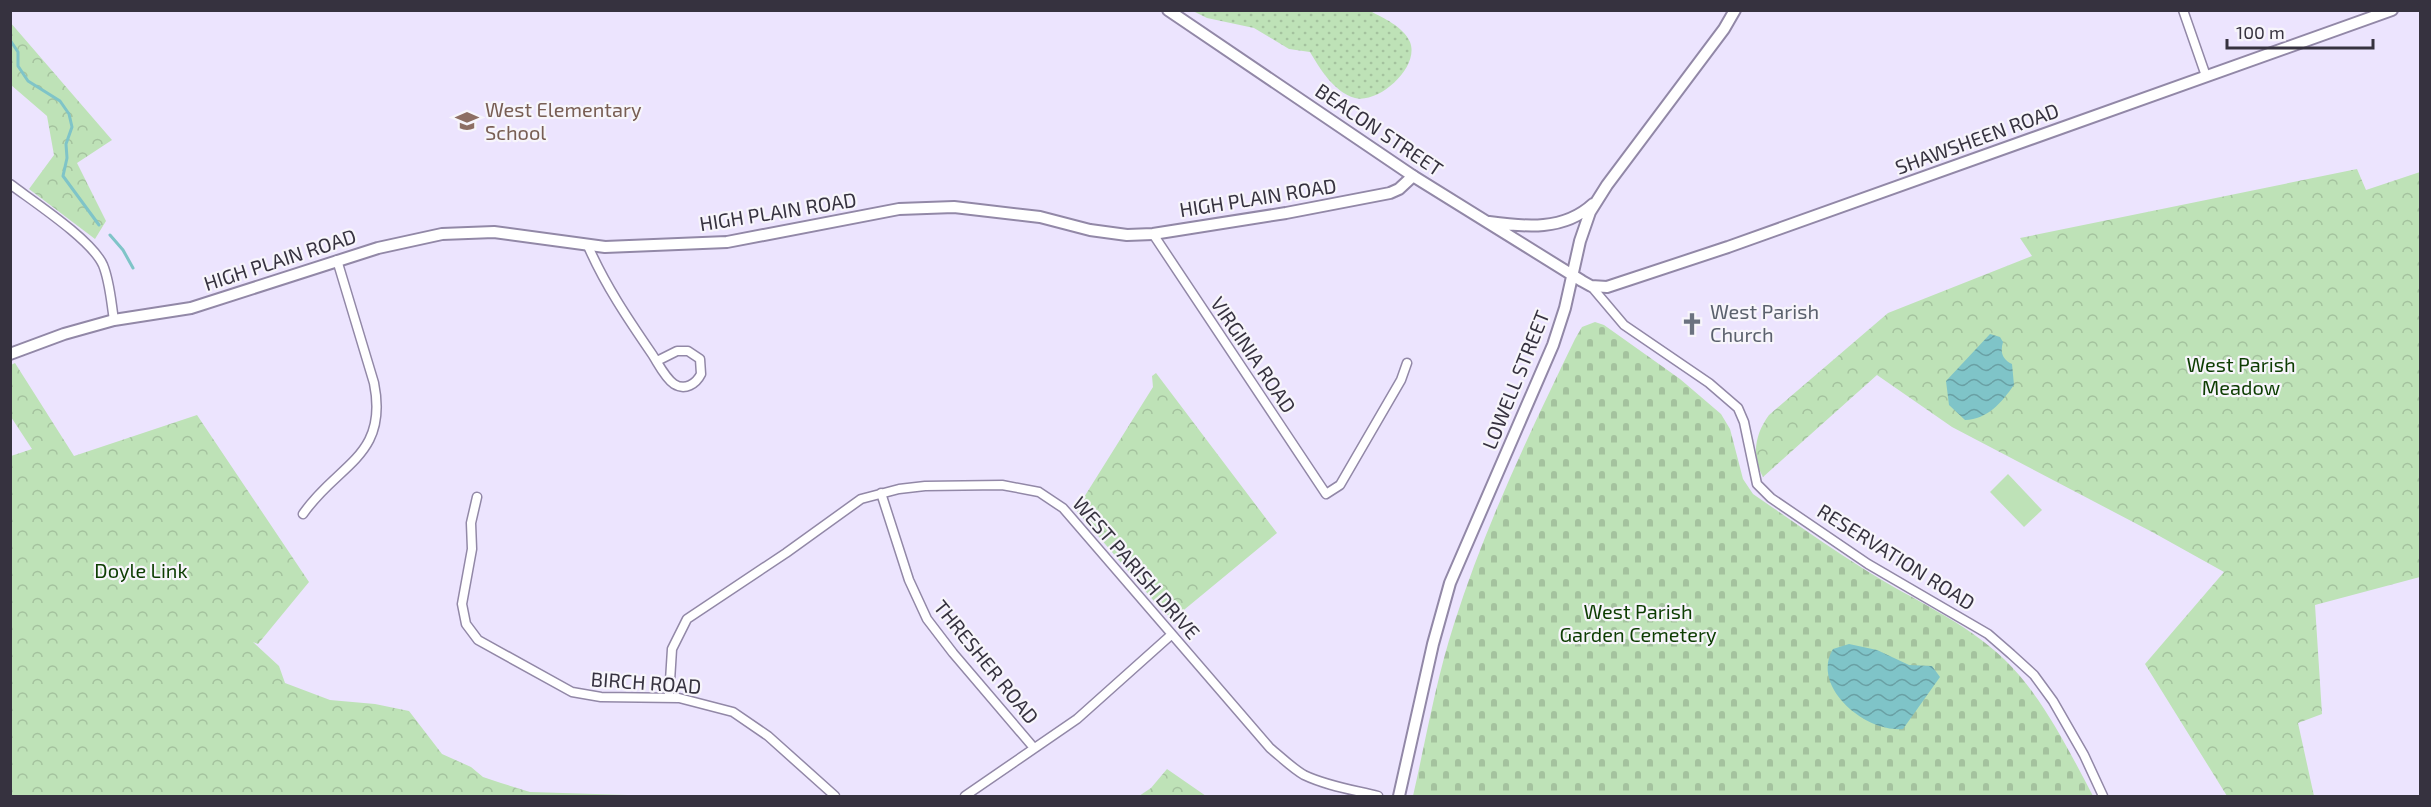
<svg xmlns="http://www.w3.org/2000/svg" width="2431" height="807" viewBox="0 0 2431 807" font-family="'Exo 2',sans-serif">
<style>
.grass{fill:url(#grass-dots)}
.cemetery{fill:url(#cemetery-stones)}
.park{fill:url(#park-crowns)}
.pitch{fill:#bee2b7}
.water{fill:url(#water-waves)}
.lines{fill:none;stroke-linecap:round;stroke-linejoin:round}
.stream{stroke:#7fc4c8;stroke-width:3}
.minor-casing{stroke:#9288a7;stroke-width:11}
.tertiary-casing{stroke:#9288a7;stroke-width:14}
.secondary-casing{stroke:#9288a7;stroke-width:14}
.minor{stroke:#fff;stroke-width:8}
.tertiary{stroke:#fff;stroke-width:10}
.secondary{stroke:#fff;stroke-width:10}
.labels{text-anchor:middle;stroke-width:4.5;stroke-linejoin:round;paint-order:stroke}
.education-label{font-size:20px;fill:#785e54;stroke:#f7f5fb;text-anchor:start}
.street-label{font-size:20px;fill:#36323f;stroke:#f7f5fb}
.worship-label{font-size:20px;fill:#5b616d;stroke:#f7f5fb;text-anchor:start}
.park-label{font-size:20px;fill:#0d3d02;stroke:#f7f5fb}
</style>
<defs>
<pattern id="grass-dots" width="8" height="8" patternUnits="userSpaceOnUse" patternTransform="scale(1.5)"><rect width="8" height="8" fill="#bee2b7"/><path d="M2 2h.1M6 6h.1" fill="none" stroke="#a4c29e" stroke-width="1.8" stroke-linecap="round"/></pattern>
<pattern id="cemetery-stones" width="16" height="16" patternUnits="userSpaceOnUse" patternTransform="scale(1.5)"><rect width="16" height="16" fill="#bee2b7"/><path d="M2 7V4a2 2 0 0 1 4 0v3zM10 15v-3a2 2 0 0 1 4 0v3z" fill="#a4c29e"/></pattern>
<pattern id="park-crowns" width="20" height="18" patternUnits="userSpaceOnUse" patternTransform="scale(1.5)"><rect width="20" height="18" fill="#bee2b7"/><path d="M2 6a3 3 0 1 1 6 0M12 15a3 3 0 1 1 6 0" fill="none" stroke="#a4c29e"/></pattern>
<pattern id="water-waves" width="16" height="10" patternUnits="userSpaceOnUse" patternTransform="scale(1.5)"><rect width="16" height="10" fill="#7fc4c8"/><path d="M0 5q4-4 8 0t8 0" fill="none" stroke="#69a0a4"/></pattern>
</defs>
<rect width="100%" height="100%" fill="#ece4fe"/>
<!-- grass -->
<path class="grass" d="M1193 11H1370C1383 18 1403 26 1410 42 1420 67 1379 104 1355 98 1334 92 1320 69 1310 52L1289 49 1254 28 1207 18Z"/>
<!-- cemetery -->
<path class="cemetery" d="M1595 322 1604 325 1680 379 1721 414 1730 429 1743 479 1753 494C1791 520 1828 547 1867 571 1913 600 1964 621 2004 659 2043 697 2068 749 2093 796H1413C1426 739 1436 680 1454 624 1485 526 1530 432 1575 339L1582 327Z"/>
<!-- park -->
<path class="park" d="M10 22 112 140 77 163 106 221 95 239 29 189 54 155 47 116 11 85Z
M2357 169 2366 190 2420 172V577L2315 605 2322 714 2298 723 2314 796H2227L2145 664 2224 572 2154 533 1952 427 1877 375 1763 477C1751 456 1755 434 1769 415L1888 313 2032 256 2020 238Z
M15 363 74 456 197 415 309 582 258 644 253 642 279 666 285 683 330 700 375 704 409 711 442 754 471 767 483 777 501 783 530 792 661 796H11V456L32 449 11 417V365Z
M1156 373 1277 533 1179 614 1171 616 1165 614 1076 510 1153 387 1152 376Z
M1167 769 1206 796H1139L1151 788Z"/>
<!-- pitch -->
<path class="pitch" d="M2008 474 2042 510 2024 527 1990 492Z"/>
<!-- water -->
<path class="water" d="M1990 334 2000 337 2003 342C2000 352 2002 359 2012 364L2014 385C2001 403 1988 419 1965 420L1949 405 1946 381Z
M1849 644 1877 650 1909 665 1932 666 1940 677 1903 729C1866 733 1810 687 1833 649Z"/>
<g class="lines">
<!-- stream -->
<path class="stream" d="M10 40 18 52V66L28 81 60 101 69 114 72 127 66 144 67 158 63 176 99 225
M110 235 123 250 133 268"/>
<!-- minor casing -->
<g class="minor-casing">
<path id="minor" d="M2183 10 2206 76
M10 184C34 202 92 240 103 265 110 282 111 302 114 320
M1153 234 1326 494 1340 485 1401 380 1407 363
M588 246C605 285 628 319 652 354 658 363 665 378 674 384 685 391 696 384 701 374L700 359 688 351H677L657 361
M1591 286 1624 325 1709 383 1738 408 1744 422 1757 484 1771 498 1868 564 1988 634 2011 654 2034 675 2053 701 2084 755 2103 796
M881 493 909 580 927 619 953 653 1034 748
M477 497 471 523 472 549 462 604 466 624 478 640 572 692 601 697 679 698 733 712 768 736 835 796
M303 514C337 464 389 457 374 383L337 260
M669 697 672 649 687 619 786 553 861 499 899 489 925 486 1002 485 1039 492 1063 508 1270 748C1281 757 1292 768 1304 775 1327 786 1354 790 1378 796
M965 796 1077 719 1171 635"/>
</g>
<!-- tertiary casing -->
<g class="tertiary-casing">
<path id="tertiary" d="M10 354 64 334 114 320 191 308 378 248 442 234 494 232 605 247 727 242 899 209 954 207 1040 217 1090 230 1127 235 1153 234 1286 213 1390 193 1399 189 1413 176"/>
</g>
<!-- secondary casing -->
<g class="secondary-casing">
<path id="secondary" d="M1168 10 1413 176 1582 281 1591 286 1607 287 1728 247 2392 10
M1489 222C1525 227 1564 231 1593 204
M1399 796 1433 644 1450 583 1553 345 1565 308 1580 241 1590 212 1607 185 1724 29 1735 10"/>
</g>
<!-- minor -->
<use href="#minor" class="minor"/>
<!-- tertiary -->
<use href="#tertiary" class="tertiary"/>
<!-- secondary -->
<use href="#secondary" class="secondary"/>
</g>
<!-- icons -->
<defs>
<g id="school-bare" transform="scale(1.8)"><path d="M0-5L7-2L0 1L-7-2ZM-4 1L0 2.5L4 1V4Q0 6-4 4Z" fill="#8d6e63" stroke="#f7f5fb" stroke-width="2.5" paint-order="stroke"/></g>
<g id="church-bare" transform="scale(1.8)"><path d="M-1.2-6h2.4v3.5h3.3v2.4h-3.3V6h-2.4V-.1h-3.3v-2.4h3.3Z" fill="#6b7280" stroke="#f7f5fb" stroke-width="2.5" paint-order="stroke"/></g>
</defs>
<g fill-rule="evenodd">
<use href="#school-bare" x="467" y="121"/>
<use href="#church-bare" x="1692" y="324"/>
</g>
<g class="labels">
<!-- education labels -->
<g class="education-label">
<text x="485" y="117">West Elementary<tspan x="485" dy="23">School</tspan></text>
</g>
<!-- street labels -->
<g class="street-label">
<text transform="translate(1379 130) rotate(34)" y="7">BEACON STREET</text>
<text transform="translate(1977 139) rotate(-20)" y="7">SHAWSHEEN ROAD</text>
<text transform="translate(1258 198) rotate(-9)" y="7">HIGH PLAIN ROAD</text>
<text transform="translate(778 212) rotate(-9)" y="7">HIGH PLAIN ROAD</text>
<text transform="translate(280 260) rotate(-18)" y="7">HIGH PLAIN ROAD</text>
<text transform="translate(1253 355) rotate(56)" y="7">VIRGINIA ROAD</text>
<text transform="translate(1516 380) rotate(-68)" y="7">LOWELL STREET</text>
<text transform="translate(1896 557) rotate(32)" y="7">RESERVATION ROAD</text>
<text transform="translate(1136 568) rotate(49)" y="7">WEST PARISH DRIVE</text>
<text transform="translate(986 662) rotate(51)" y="7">THRESHER ROAD</text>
<text transform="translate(646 683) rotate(4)" y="7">BIRCH ROAD</text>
</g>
<!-- worship labels -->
<g class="worship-label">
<text x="1710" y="319">West Parish<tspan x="1710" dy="23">Church</tspan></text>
</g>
<!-- park labels -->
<g class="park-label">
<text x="2241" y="372">West Parish<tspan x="2241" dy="23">Meadow</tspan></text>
<text x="141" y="578">Doyle Link</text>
<text x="1638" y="619">West Parish<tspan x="1638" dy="23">Garden Cemetery</tspan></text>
</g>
</g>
<!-- border -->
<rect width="2431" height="807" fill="none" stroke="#36323f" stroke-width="24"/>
<!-- scale -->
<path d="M2227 39v9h146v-9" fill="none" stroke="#36323f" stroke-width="3"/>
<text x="2236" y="39" font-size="18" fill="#36323f" stroke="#f7f5fb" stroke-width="4.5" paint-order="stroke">100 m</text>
</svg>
